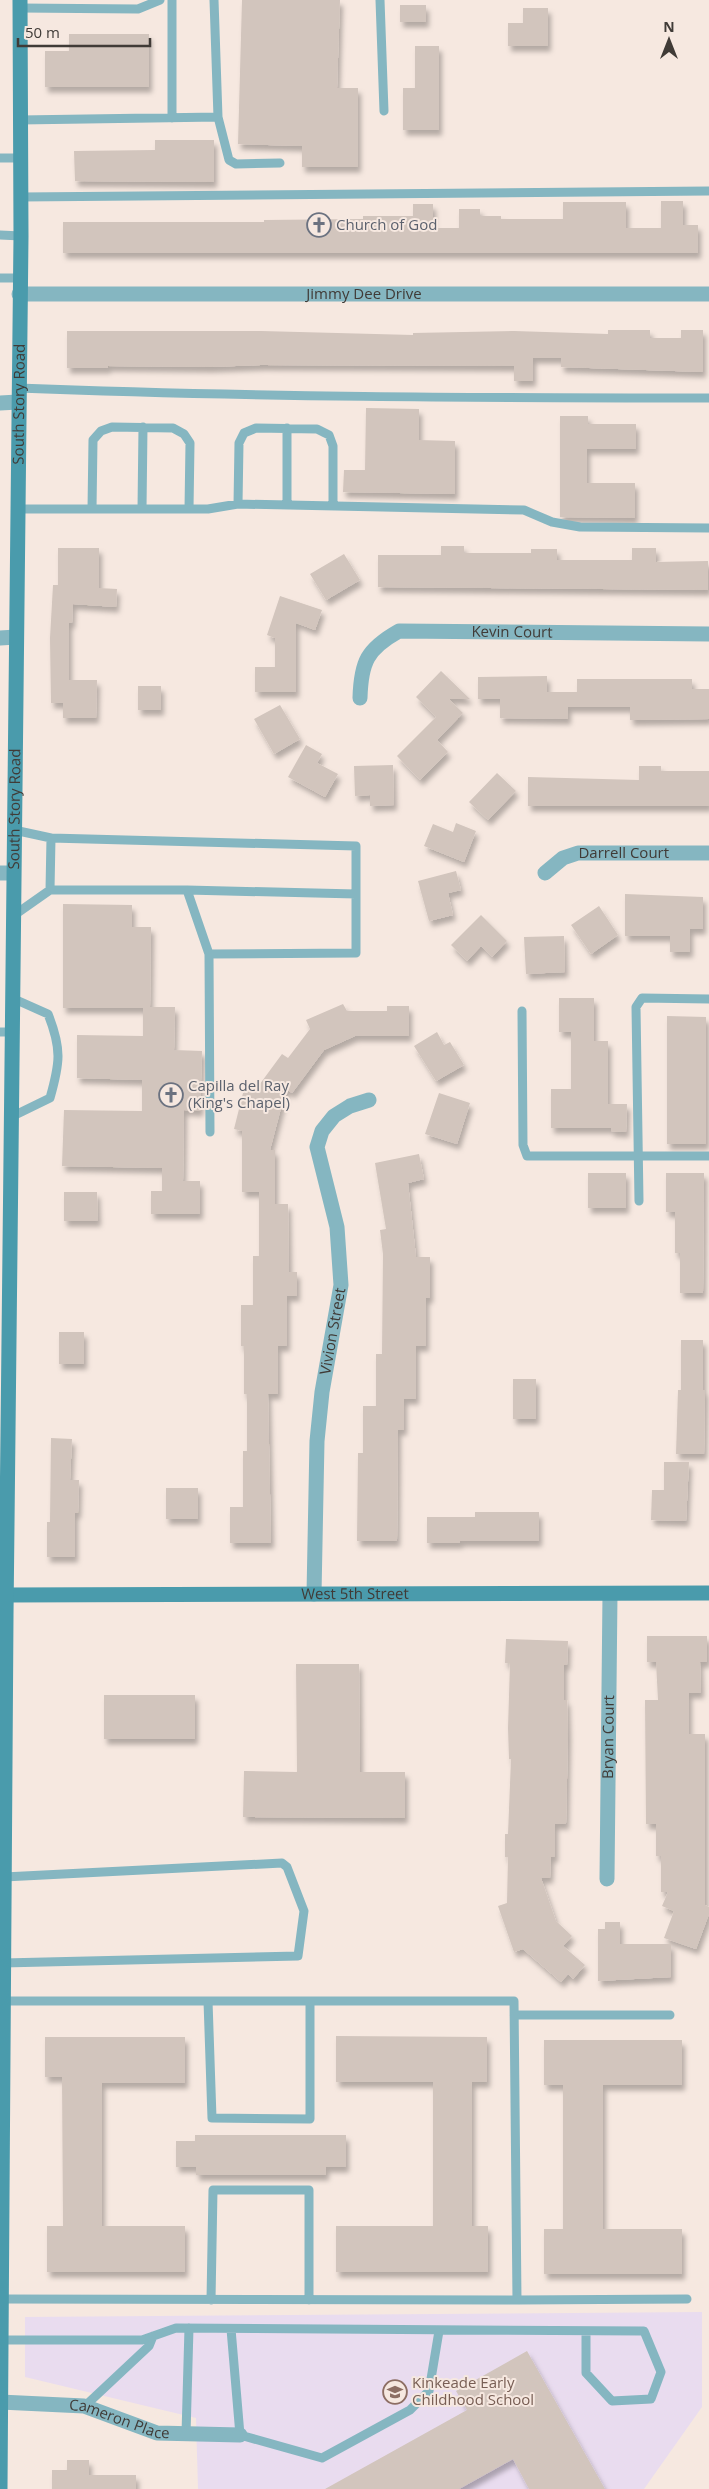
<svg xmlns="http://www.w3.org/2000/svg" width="709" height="2489" viewBox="0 0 709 2489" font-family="'Open Sans',sans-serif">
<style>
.education{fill:#e9dcef}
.building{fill:#d2c5bd;filter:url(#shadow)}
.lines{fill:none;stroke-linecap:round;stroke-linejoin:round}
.lane{stroke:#85b6c1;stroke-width:9}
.street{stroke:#85b6c1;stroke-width:15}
.secondary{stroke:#4a9bac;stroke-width:15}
.labels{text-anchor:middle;stroke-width:4;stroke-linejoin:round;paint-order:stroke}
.worship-label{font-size:15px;fill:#5b616d;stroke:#f6e8e0;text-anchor:start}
.street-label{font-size:15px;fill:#403b37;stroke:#f6e8e0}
.education-label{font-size:15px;fill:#785e54;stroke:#f6e8e0;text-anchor:start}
</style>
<defs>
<filter id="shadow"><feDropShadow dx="3" dy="5.5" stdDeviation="2.5" flood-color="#0004"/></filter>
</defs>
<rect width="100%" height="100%" fill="#f6e8e0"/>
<!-- education -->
<path class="education" d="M702 2312V2407L644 2489H198L196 2418 25 2377V2317Z"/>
<!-- building -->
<path class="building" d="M242 0H340L337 88H358V167H302V146L238 144Z
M400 5H426V22H400Z
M523 8H548V46H508V23H523Z
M69 34H149V87H45V51H69Z
M415 46H439V130H403V88H415Z
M155 140H214V182L75 181 74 151 155 150Z
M661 201H683V225H698V253H63V222H264V220L363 219V216H413V204H433V228H459V209H480V216H501V219H563V202H626V228H661Z
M608 330H650V338H681V330H703V372L561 367V358H533V381H514V366L261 365 210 367 108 366V368H67V331H261L413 335V333L514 331 608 334Z
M366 408 419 409V440L455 441V494L343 492 344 470H365Z
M560 416H588V424H636V449H587V483H635V518L560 517Z
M441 546H464V553H531V549H557V560H632V548H656V562L708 561V590L378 587V555H441Z
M58 548H99V588L117 589 116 607 73 604 72 623H69V680H97L96 718H63V703H51L50 638 53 585H58Z
M344 554 360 580 326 600 310 574Z
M280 596 322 610 315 630 296 623V692H255V667H275V638L267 635Z
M441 671 470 699H449L463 713 437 740 448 752 420 780 397 756 436 717 416 697Z
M547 676V692H577V679H692V689H709V719L630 720V707H568V719L500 718V699H478V677Z
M138 686H161V710H138Z
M280 705 300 739 274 754 254 719Z
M306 745 322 754 317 763 338 774 325 797 288 777Z
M393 765 394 805 370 806V795L355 796 354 766Z
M639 766H661V771H709V806H528V777L639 780Z
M497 773 516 791 488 820 469 802Z
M456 823 476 831 464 862 424 846 433 824 453 832Z
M456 871 461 890 448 893 453 915 429 921 418 881Z
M625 894 703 897V929H690V952H670V936H625Z
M63 904 132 905V927H151L150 1007H175L174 1050 202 1051 200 1111 184 1110 183 1181H200V1214H151V1191H162V1168L62 1166 64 1110 142 1111V1080L77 1078V1035L143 1036V1008H63Z
M599 906 618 935 591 954 571 925Z
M481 915 507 941 492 957 481 946 467 961 451 945Z
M564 936 565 972 526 974 524 937Z
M559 998H594V1041H608V1104H627L626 1132 611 1131V1128H551V1089H571V1032H559Z
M343 1004 347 1011H387V1006H409V1036H355L324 1050 292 1093 286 1089 270 1150H275V1204H288L289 1272H297V1296H287V1346H278V1394H268L271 1543H230V1507H243V1451H247V1394H244V1346H241V1305H253V1256H259V1192H242V1131L234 1129 244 1089 254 1092 282 1054 288 1058 310 1029 306 1020Z
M667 1016 706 1017V1144H667Z
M437 1032 444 1045 450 1042 464 1065 436 1081 414 1046Z
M439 1093 470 1103 457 1144 425 1134Z
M419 1154 424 1179 408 1183 416 1257H430V1298H426V1346H416V1399H404V1430H398L397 1541H357L358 1453H363V1406H376V1354H382L383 1254 380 1230 386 1229 375 1163Z
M588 1173H626V1208H588Z
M666 1173H704L703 1293H680V1253H675V1212H666Z
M64 1192H97L98 1221H64Z
M59 1332H84V1364H59Z
M681 1340H703V1390H705L704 1454H676L678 1390H681Z
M513 1379H536V1419H513Z
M51 1438 72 1439 70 1480H79L78 1513H75V1557H47V1522H50Z
M664 1462H689L686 1521 651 1520 652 1490H664Z
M166 1488H198V1519H166Z
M475 1512H539V1541H460V1543H427V1517H475Z
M647 1636H707V1662H700L701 1693H689V1734H705V1905L709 1907V1914L696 1949 664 1938 674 1911 662 1906 668 1892H661V1856H656V1824H646L645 1700H658L656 1662H647Z
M506 1639 568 1641 567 1665H564V1700H567L568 1735 566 1824H555V1857H551L550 1878H541L556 1921 572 1936 563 1946 585 1965 573 1979 568 1974 561 1982 523 1949 514 1952 498 1906 507 1903 508 1857H505V1834H508L511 1759H509L508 1728 510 1663H505Z
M296 1664H359L360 1772H405V1818L243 1817 244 1771 297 1772Z
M104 1695H195V1739H104Z
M605 1922H620V1944H671V1977L598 1981V1929H605Z
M336 2036 487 2037V2082H472V2226H488V2272H336V2226H433V2082H336Z
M45 2037H185V2083H102V2226H185V2272H47V2226H63L62 2077H45Z
M544 2040H682V2085H603V2229H682V2274H544V2229H563V2085H544Z
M195 2135H346V2167H326V2175H196V2167H176V2141H195Z
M527 2351 605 2489H529L513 2459 459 2489H325L467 2410 456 2391Z
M67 2460H89V2475H136V2489H52V2470H67Z"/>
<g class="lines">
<!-- lane -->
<path class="lane" d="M172 0V118
M214 0 218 117 229 160 236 164 280 163
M380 0 384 111
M20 8 138 9 160 0
M20 120 218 117
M0 158H21
M21 197 709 191
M0 235 21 236
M0 278H20
M18 388C248 397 479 398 709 398
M287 428V505
M238 504 239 443 244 433 256 428 317 429 329 435 333 446V506
M17 509H208L238 504 524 510 552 522 580 527 709 528
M92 509 93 440 101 431 112 427 173 428 184 434 190 443 189 509
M142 509 143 427
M51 838 356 846V953L209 954 210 1132
M50 890H187L209 954
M187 890 356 894
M13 916 50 890 51 838 14 830
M522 1011 523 1145 527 1156H709
M0 1032H12
M11 1117 50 1098C60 1063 62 1049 48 1014L12 998
M639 1201 636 1007 642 998 709 999
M3 1963 298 1956 304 1911 287 1867 282 1863 4 1877
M208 2001 212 2118 310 2119V2001
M514 2015H670
M1 2299 517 2300 514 2001H3
M211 2300 213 2190H309V2300
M517 2300 687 2299
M231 2329 240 2435 322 2458 410 2410 429 2391 439 2331
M1 2340H142L176 2328 644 2331 661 2372 651 2399 612 2401 586 2373V2331
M85 2406 149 2346 153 2336
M186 2434 189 2328"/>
<!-- street -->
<g class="street">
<path id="s1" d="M19 294H709"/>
<path d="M0 403 18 402"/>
<path d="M0 638 16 637"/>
<path id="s2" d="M360 698C361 662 367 649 399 631L709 634"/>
<path d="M0 873H13"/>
<path id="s3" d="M545 873 563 858 578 853H709"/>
<path id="s4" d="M314 1594 317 1441 322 1392 341 1285 337 1227 317 1147 322 1131 334 1116 350 1106 369 1100"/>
<path id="s5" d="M607 1879 610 1594"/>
<path id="s6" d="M0 2402 84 2406 157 2433 240 2435"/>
</g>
<!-- secondary -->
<g class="secondary">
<path id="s7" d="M6 1595 709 1593"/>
<path id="s8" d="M0 2489 6 1616 21 236 20 0"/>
</g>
</g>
<!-- icons -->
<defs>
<g id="church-ring" transform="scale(1.25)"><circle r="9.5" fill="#f6e8e0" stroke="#6b7280" stroke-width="1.5"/><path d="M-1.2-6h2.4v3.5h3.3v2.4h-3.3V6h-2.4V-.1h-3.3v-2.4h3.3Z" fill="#6b7280"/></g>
<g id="school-ring" transform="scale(1.25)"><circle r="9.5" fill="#f6e8e0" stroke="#8d6e63" stroke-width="1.5"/><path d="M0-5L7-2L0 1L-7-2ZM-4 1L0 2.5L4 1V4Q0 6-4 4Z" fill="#8d6e63"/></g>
</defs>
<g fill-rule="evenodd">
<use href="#church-ring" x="319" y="225"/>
<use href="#church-ring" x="171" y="1095"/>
<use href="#school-ring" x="395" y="2392"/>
</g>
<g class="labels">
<!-- worship labels -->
<g class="worship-label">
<text x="336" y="230">Church of God</text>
<text x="188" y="1091">Capilla del Ray<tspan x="188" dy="17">(King's Chapel)</tspan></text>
</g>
<!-- street labels -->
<g class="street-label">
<text dy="5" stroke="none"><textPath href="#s1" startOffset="345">Jimmy Dee Drive</textPath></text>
<text dy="5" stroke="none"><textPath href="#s8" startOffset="2085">South Story Road</textPath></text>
<text dy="5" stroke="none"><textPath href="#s2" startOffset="196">Kevin Court</textPath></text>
<text dy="5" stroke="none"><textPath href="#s8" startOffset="1680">South Story Road</textPath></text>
<text dy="5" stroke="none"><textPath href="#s3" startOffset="85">Darrell Court</textPath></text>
<text dy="5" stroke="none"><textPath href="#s4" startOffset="264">Vivion Street</textPath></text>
<text dy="5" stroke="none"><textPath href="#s7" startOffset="349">West 5th Street</textPath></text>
<text dy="5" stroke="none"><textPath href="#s5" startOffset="142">Bryan Court</textPath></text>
<text dy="5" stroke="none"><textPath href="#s6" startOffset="122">Cameron Place</textPath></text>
</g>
<!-- education labels -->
<g class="education-label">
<text x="412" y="2388">Kinkeade Early<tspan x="412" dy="17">Childhood School</tspan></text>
</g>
</g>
<!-- north arrow -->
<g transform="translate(669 40)" stroke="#f6e8e0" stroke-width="4" paint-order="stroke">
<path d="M0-4L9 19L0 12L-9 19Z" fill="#403b37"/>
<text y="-8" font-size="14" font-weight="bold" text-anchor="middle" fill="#403b37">N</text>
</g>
<!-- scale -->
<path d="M18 38v8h132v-8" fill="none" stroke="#403b37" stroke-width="2.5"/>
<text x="25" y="38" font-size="15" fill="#403b37" stroke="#f6e8e0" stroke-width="4" paint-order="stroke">50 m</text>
</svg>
